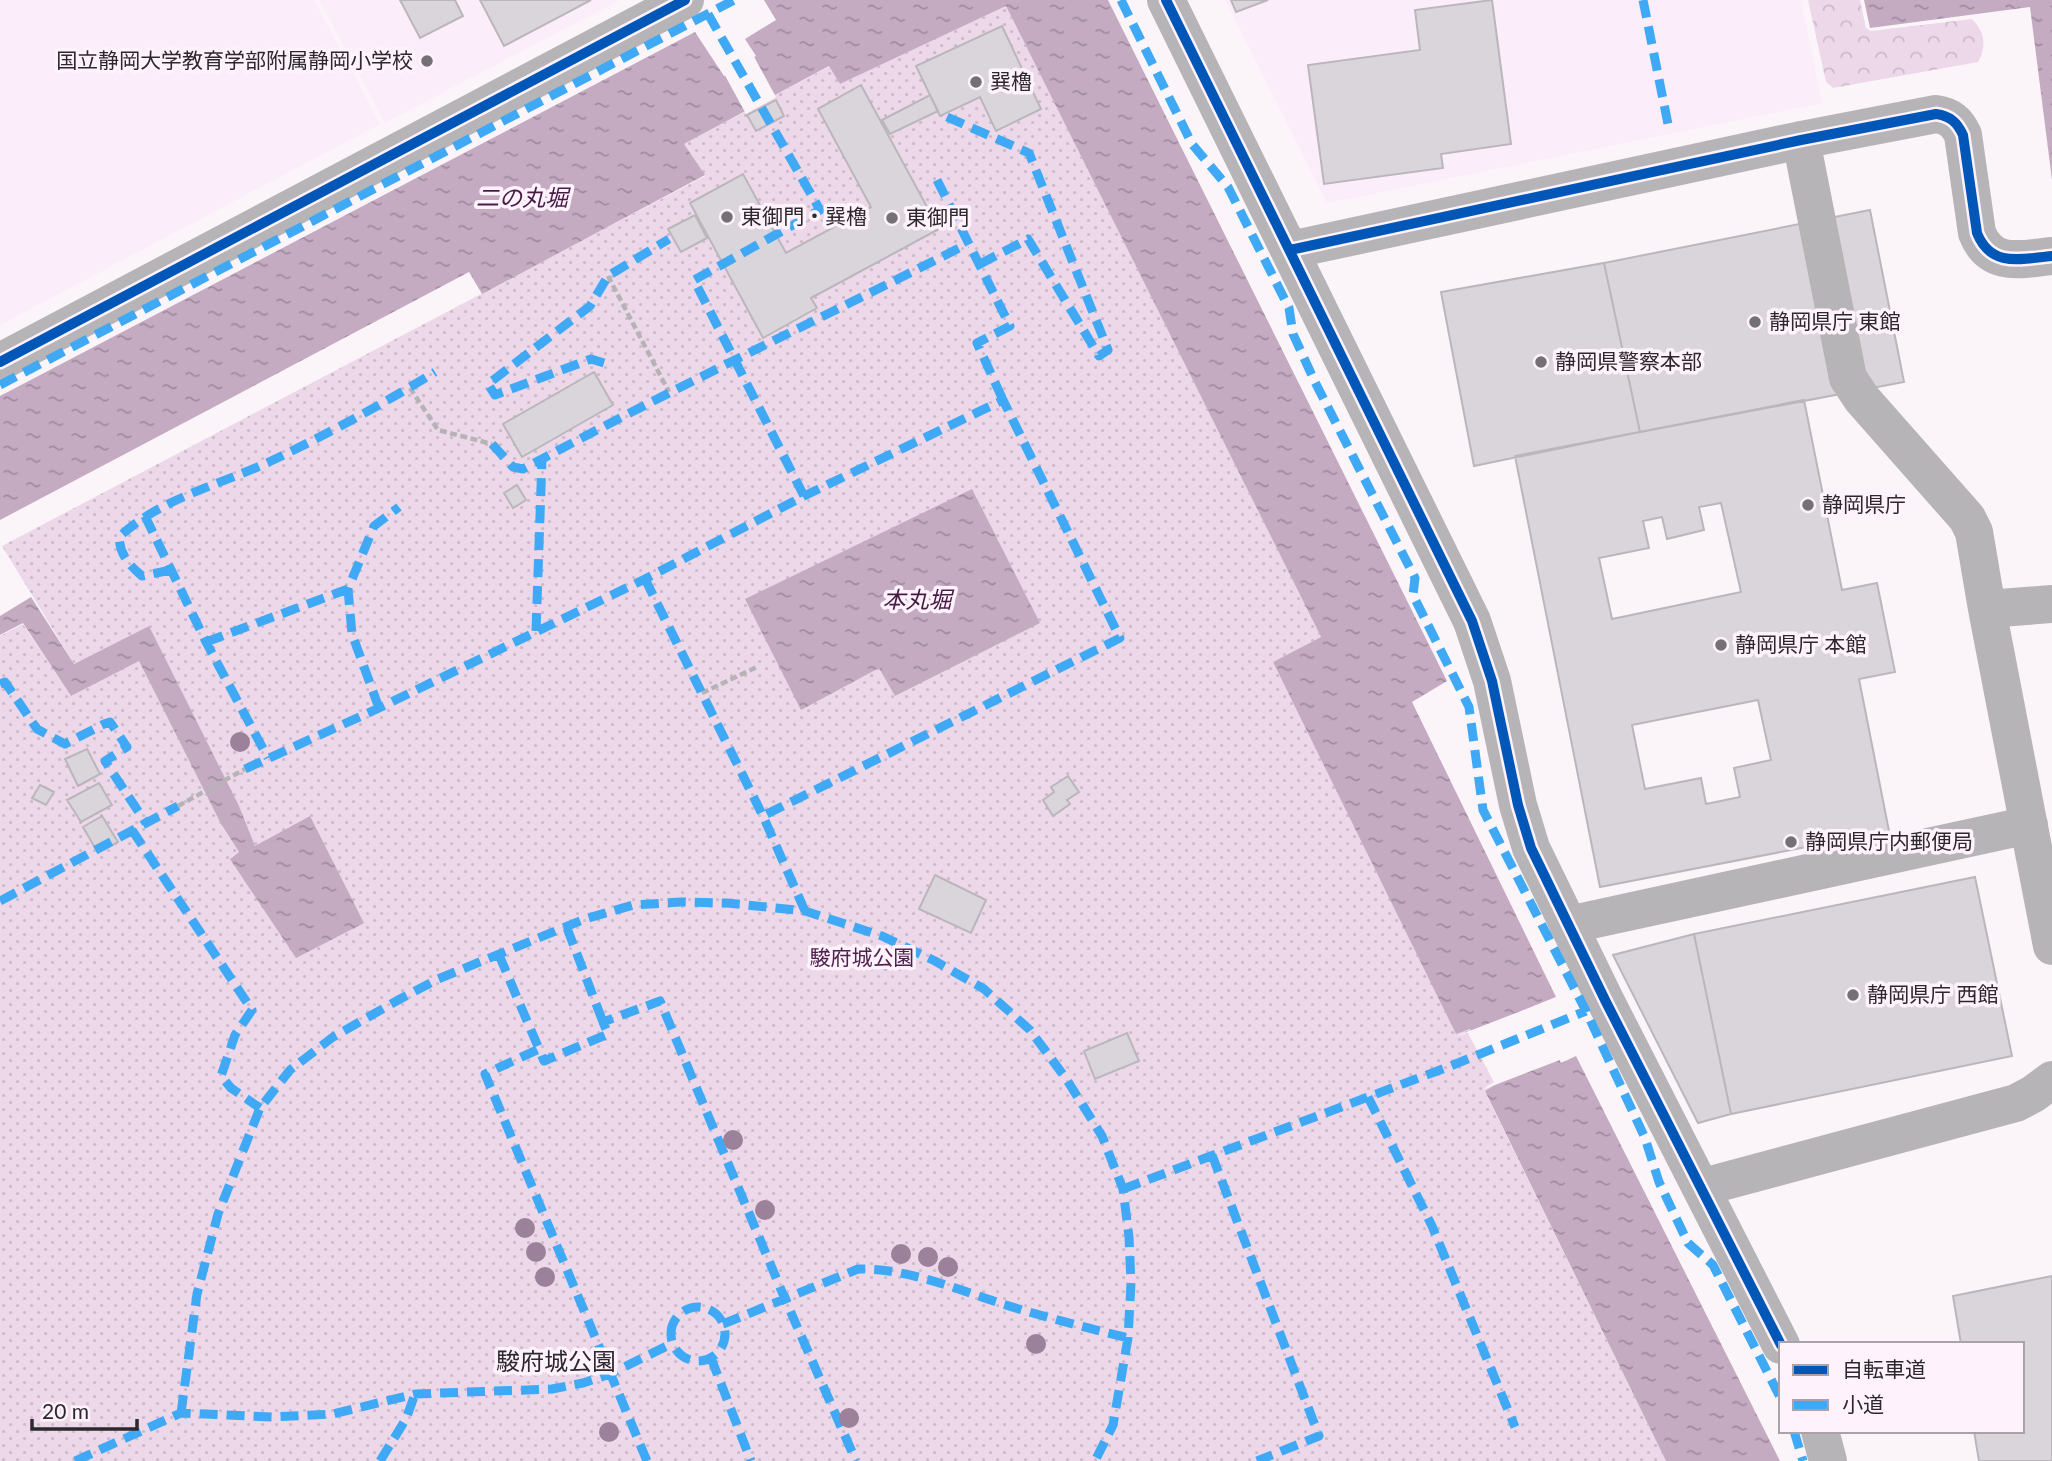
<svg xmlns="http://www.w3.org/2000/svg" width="2052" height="1461" viewBox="0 0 2052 1461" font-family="Lato,'Noto Sans JP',sans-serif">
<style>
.built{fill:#fcedfa}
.forest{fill:url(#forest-crowns)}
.park{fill:url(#park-dots)}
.water{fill:url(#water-ripples)}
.pier{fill:#fbf5fa}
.building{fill:#dad5da;stroke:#bbb6bb;stroke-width:2;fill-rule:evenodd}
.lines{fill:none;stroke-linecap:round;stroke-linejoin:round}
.path{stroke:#b5b3b5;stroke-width:4.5;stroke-dasharray:7 3.5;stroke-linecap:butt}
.minor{stroke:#b7b4b7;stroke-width:38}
.quiet{stroke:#3fa9f5;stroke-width:9;stroke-dasharray:18 9;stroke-linecap:butt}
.cycleway-casing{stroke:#fef2fc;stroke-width:15}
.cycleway{stroke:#0057b8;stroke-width:10}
.tree{fill:#9c819a}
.poi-dot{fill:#757075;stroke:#fef2fc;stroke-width:2.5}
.labels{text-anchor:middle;stroke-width:7;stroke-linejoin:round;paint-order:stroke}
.poi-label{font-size:21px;fill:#2d282d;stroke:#fef2fc;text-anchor:start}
.park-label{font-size:21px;fill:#4e224c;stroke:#fef2fc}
.water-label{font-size:23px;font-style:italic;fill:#471b45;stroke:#fef2fc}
.quarter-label{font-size:24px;fill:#2d282d;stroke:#fef2fc}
</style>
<defs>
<pattern id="forest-crowns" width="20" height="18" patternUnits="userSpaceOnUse" patternTransform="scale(1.75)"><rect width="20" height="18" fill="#edd8ea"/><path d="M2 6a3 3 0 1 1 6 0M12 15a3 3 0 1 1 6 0" fill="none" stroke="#ccb9c9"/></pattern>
<pattern id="park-dots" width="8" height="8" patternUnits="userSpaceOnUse" patternTransform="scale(1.75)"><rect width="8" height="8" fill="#edd8ea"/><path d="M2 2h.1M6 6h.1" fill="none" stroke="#ccb9c9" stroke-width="1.8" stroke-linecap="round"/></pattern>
<pattern id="water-ripples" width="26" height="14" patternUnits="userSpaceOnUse" patternTransform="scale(1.75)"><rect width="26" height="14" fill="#c4abc2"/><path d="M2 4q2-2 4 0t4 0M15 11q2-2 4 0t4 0" fill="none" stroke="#a08b9e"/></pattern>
</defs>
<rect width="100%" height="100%" fill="#fbf5fa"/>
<!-- built -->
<path class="built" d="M0 0H314L380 124 0 325Z
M319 0H620L385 123Z
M1225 0H1801L1822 103 1327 203Z"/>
<!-- forest -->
<path class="forest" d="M1808 0H1860L1866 28 1871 31 1972 19C1985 32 1987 46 1978 62L1833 88 1826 82Z"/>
<!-- park -->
<path class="park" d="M1006 6 1321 637 1273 662 1456 1033 1470 1028 1498 1083 1485 1092 1666 1461H0V636L23 624 71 696 139 660 221 824 239 852 230 858 255 846 149 626 74 664 2 546 705 176 684 144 830 66 840 84Z"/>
<!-- water -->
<path class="water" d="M764 0H1108L1447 681 1412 702 1556 997 1534 1006 1561 1063 1576 1056 1780 1461H1666L1485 1091 1498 1083 1470 1029 1456 1034 1273 662 1321 637 1006 6 840 84 829 66 684 144 705 175 482 294 469 272 0 520V396L695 32 724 76 756 56 745 39 776 20Z
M1864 0H2052V180L2030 7 1870 28Z
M972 489 1040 623 895 696 879 668 801 710 745 599Z
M31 597 74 664 149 626 239 806 255 846 310 816 364 923 296 958 230 859 239 852 221 824 139 661 71 696 23 623 0 635V616Z"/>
<!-- pier -->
<path class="pier" d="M746 42 776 97 746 114 716 59 725 71 751 55 744 44Z
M1557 997 1558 1000 1538 1007 1562 1058 1578 1053 1482 1090 1494 1082 1468 1033 1454 1037Z"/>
<!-- building -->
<path class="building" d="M400 0H455L463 16 420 38Z
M480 0H591L504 46Z
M1231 0H1268L1236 12Z
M1492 0 1511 144 1441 154 1443 168 1324 184 1308 65 1420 50 1415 10Z
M1002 26 1041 109 996 131 980 97 940 116 916 66Z
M861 85 939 229 811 298 817 308 763 338 690 203 743 174 786 253 871 207 818 109Z
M930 95 938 111 890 134 882 120Z
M776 100 784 116 756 131 747 115Z
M1870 210 1904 382 1640 432 1604 263Z
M695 215 707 238 681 252 668 229Z
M1604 263 1640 432 1474 466 1441 292Z
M594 372 613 405 522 457 503 424Z
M1804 400 1842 590 1877 583 1895 672 1859 679 1889 831 1600 887 1515 456ZM1721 503 1741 592 1612 619 1599 558 1649 548 1643 521 1662 517 1667 539 1704 530 1699 507ZM1758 700 1771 760 1734 768 1740 797 1706 804 1701 778 1645 789 1632 725Z
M517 485 526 500 513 508 504 493Z
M87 749 100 774 78 786 65 759Z
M1068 776 1079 792 1067 800 1070 804 1053 816 1043 800 1054 792 1051 787Z
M99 783 112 805 81 822 67 800Z
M40 785 54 792 46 805 32 798Z
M102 816 118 842 98 853 83 827Z
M935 875 986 900 971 933 919 909Z
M1975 877 2012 1056 1731 1114 1694 934Z
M1694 934 1731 1114 1698 1123 1613 955Z
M1127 1033 1139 1061 1095 1079 1084 1051Z
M2052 1276V1461H1979L1974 1431H2022V1344H1961L1953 1296Z"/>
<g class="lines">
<!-- path -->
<path class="path" d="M608 276 669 392
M410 388 438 430 492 444
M702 693 759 666
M178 806 245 769"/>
<!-- minor -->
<path class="minor" d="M1166 0 1472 621 1492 681 1518 805 1531 848 1606 1002 1781 1345
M1801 140 1848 378 1862 399 1967 518 1974 532 1987 609
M1290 250 1801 140 1936 114C1950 116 1957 122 1963 135L1977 233C1991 268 2021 259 2052 256
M0 362 685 0
M2052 604 1987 609 2052 946
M1568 925 2029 825
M1703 1187 2016 1103 2033 1094 2052 1080
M1820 1431 1828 1461"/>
<!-- quiet -->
<path class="quiet" d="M1121 0 1192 144 1228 187 1289 308 1293 334 1315 382 1415 578 1413 595 1469 707 1483 810 1586 1011 1645 1138 1659 1182 1688 1243 1713 1265 1781 1399
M1643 0 1668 124
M708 14 820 210 694 280 804 496
M947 117 1029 153 1108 350 1099 356 1028 239 978 265
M937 180 1010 326 977 343 1003 400
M604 363 591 359 495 395 488 384 590 306 608 276 669 239
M0 385 734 0
M492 444 513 467 523 469 542 459
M145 516 206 642 268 758
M171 570 142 576C129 565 120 555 119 537 161 498 220 485 271 461 324 436 385 403 435 372
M645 579 763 816 805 911
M536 631 542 459C682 384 826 316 967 244
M206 642 348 589
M0 684 5 682 37 729 65 744 104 724 110 722 127 747 105 761 146 823
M379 708 352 634 348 589 374 526 399 507
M245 769 379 708 645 579 804 496 1003 400 1120 638 763 816
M132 830 252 1010 235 1035 221 1076 231 1088 260 1108
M0 901 178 806
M567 928 603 1022
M499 955 539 1049
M1368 1097 1432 1226 1515 1427
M1212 1155 1319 1436 1257 1461
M1123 1189 1448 1067 1586 1011
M671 1334a27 27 0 1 1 54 0a27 27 0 1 1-54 0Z
M723 1324 858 1269C909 1268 961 1291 1009 1306 1048 1318 1088 1328 1128 1338
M711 1358 751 1461
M181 1413 197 1294 218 1214 260 1108 290 1070 333 1037 400 999 438 979 585 919 633 905 681 902 727 903 805 911 882 936 935 961 984 989 1030 1030 1067 1080 1102 1136 1123 1189 1129 1237 1131 1283 1128 1338 1113 1425 1095 1461
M1794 1431 1803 1461
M75 1461 181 1413 272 1417 333 1414 415 1394 552 1389 583 1383 610 1374 673 1343
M380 1461 406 1419 415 1394
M647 1461 485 1074 539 1049 544 1061 608 1034 603 1022 660 1001 785 1299 856 1461"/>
<!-- cycleway casing -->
<g class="cycleway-casing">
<path id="cycleway" d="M1166 0 1472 621 1492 681 1518 805 1531 848 1606 1002 1781 1345
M1290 250 1801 140 1936 114C1950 116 1957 122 1963 135L1977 233C1991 268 2021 259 2052 256
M0 362 685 0"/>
</g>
<!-- cycleway -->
<use href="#cycleway" class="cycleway"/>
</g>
<!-- trees -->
<g class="tree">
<circle cx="240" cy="742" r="10"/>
<circle cx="733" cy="1140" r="10"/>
<circle cx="765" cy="1210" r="10"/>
<circle cx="525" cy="1228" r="10"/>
<circle cx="536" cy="1252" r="10"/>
<circle cx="901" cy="1254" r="10"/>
<circle cx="928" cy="1257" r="10"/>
<circle cx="948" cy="1267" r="10"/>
<circle cx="545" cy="1277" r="10"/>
<circle cx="1036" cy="1344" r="10"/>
<circle cx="849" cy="1418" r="10"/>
<circle cx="609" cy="1432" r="10"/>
</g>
<!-- markers -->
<g class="poi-dot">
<circle cx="427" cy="61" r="7"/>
<circle cx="976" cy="82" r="7"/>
<circle cx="727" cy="217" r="7"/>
<circle cx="892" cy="218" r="7"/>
<circle cx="1755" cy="322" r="7"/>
<circle cx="1541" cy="362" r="7"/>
<circle cx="1808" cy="505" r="7"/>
<circle cx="1721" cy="645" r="7"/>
<circle cx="1791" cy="842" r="7"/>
<circle cx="1853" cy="995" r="7"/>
</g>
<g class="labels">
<!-- poi labels -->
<g class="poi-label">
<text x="413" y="68" text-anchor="end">国立静岡大学教育学部附属静岡小学校</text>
<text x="990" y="89">巽櫓</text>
<text x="741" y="224">東御門・巽櫓</text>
<text x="906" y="225">東御門</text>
<text x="1769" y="329">静岡県庁 東館</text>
<text x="1555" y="369">静岡県警察本部</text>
<text x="1822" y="512">静岡県庁</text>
<text x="1735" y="652">静岡県庁 本館</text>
<text x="1805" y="849">静岡県庁内郵便局</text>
<text x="1867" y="1002">静岡県庁 西館</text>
</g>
<!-- park labels -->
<g class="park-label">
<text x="862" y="965">駿府城公園</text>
</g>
<!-- water labels -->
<g class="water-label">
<text x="522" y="206">二の丸堀</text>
<text x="917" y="608">本丸堀</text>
</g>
<!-- quarter labels -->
<g class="quarter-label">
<text x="556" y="1370">駿府城公園</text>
</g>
</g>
<!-- legend -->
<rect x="1779" y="1342" width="245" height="91" fill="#fef2fc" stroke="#aaa1a9" stroke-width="2"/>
<rect x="1793" y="1365" width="35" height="10" fill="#0057b8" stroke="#aaa1a9" stroke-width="2"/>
<text x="1842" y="1377" font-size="21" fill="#2d282d">自転車道</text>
<rect x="1793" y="1400" width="35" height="10" fill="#3fa9f5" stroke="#aaa1a9" stroke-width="2"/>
<text x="1842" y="1412" font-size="21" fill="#2d282d">小道</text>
<!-- scale -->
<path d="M32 1419v10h105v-10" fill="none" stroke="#2d282d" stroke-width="3.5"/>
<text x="42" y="1419" font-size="21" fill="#2d282d" stroke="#fef2fc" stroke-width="5" paint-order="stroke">20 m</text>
</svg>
